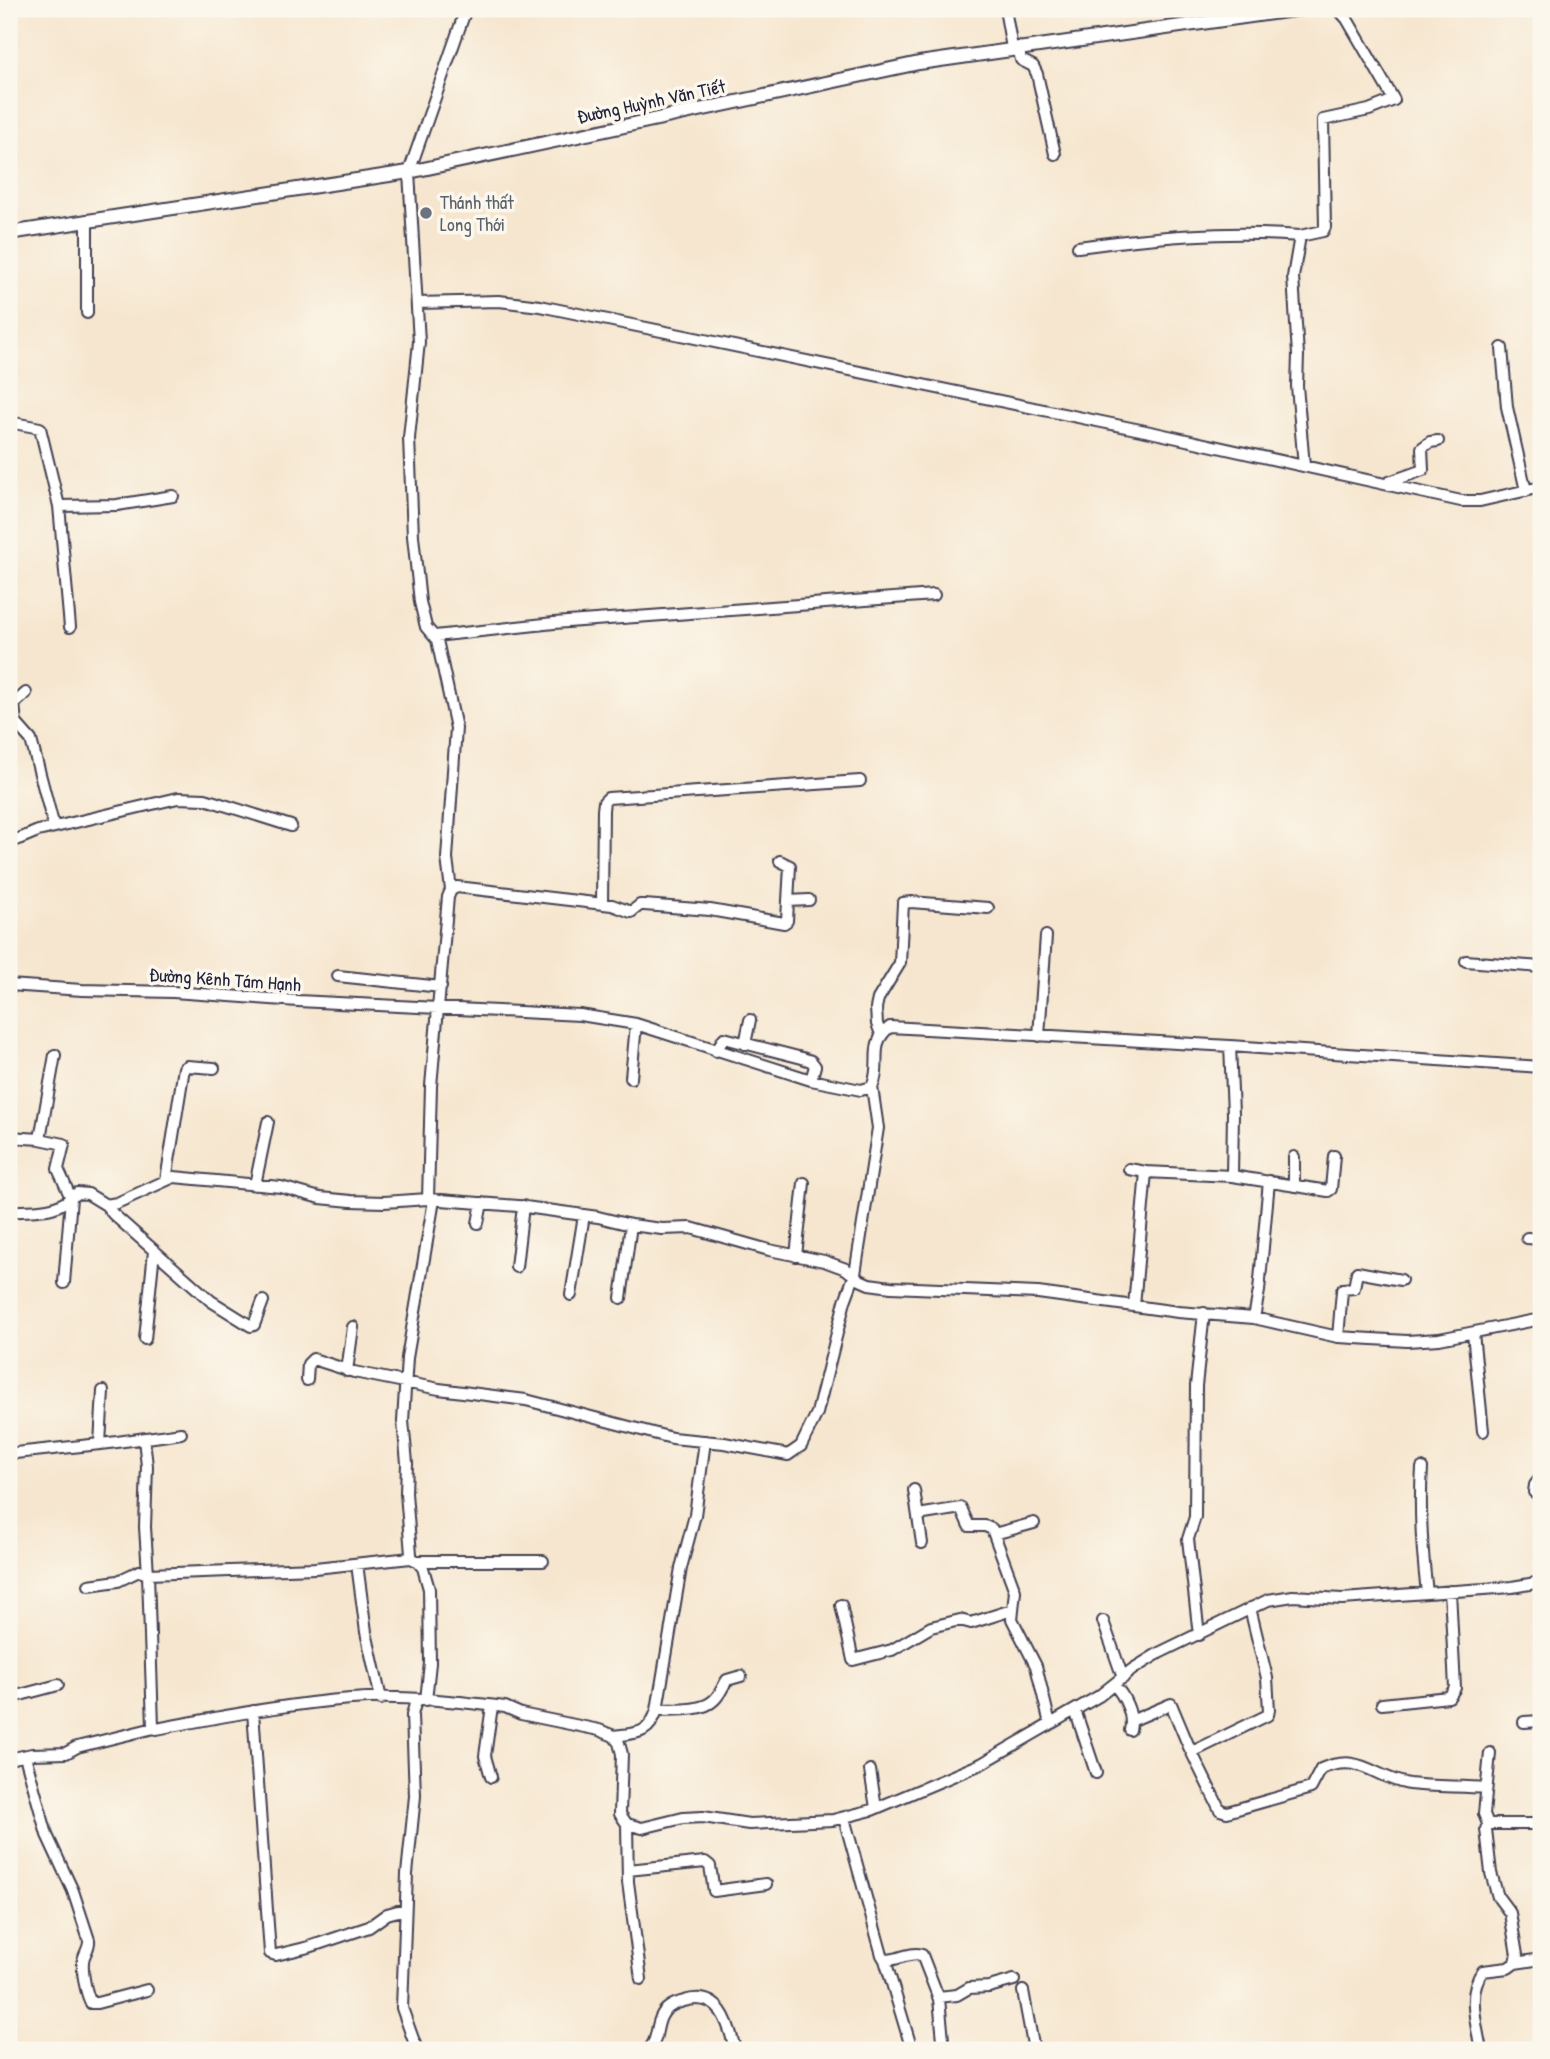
<svg xmlns="http://www.w3.org/2000/svg" width="1550" height="2059" viewBox="0 0 1550 2059" font-family="'Patrick Hand',sans-serif">
<style>
.lines{fill:none;stroke-linecap:round;stroke-linejoin:round}
.minor-casing{stroke:#423f51;stroke-width:14}
.tertiary-casing{stroke:#423f51;stroke-width:16}
.minor{stroke:#fff;stroke-width:10}
.tertiary{stroke:#fff;stroke-width:12}
.worship-dot{fill:#6b7280;stroke:#fbf7ec;stroke-width:2.5}
.labels{text-anchor:middle;stroke-width:7;stroke-linejoin:round;paint-order:stroke}
.street-label{font-size:19px;fill:#22223b;stroke:#fbf7ec}
.worship-label{font-size:19px;fill:#5b616d;stroke:#fbf7ec;text-anchor:start}
</style>
<rect width="100%" height="100%" fill="#fbf7ec"/>
<filter id="ink" filterUnits="userSpaceOnUse"><feTurbulence type="fractalNoise" baseFrequency=".0143" numOctaves="2"/><feDisplacementMap in="SourceGraphic" scale="14" xChannelSelector="R" yChannelSelector="G"/><feConvolveMatrix kernelMatrix="1 2 1 2 8 2 1 2 1" color-interpolation-filters="sRGB"/></filter>
<filter id="wash" filterUnits="userSpaceOnUse"><feTurbulence type="fractalNoise" baseFrequency=".00686" numOctaves="4" result="noise"/><feDisplacementMap in="SourceGraphic" scale="28" xChannelSelector="R" yChannelSelector="G"/><feGaussianBlur stdDeviation="1.57" result="paint"/><feColorMatrix in="noise" values="0 0 0 0 0 0 0 0 0 0 0 0 0 0 0 0 0 1.4 0 .05"/><feComposite in="paint" operator="in"/></filter>
<g filter="url(#wash)">
<rect width="100%" height="100%" fill="#f6e6cf"/>
</g>
<g filter="url(#ink)">
<g class="lines">
<!-- minor casing -->
<g class="minor-casing">
<path id="minor" d="M1005 9 1012 48
M1018 47 1021 60 1033 66 1037 74 1055 154
M1078 247C1152 237 1225 230 1300 236
M9 281 10 233
M417 303 499 301 540 306 1155 433 1461 501H1480L1541 487
M87 313V220
M1502 348 1507 407 1526 491
M9 422 40 428 59 506 70 627
M1304 466 1297 386 1298 355 1293 277 1300 236 1323 231 1325 227 1323 120 1369 110 1394 100 1347 19 1338 9
M1389 482 1423 470 1422 448 1430 442 1438 441
M59 506 117 505 173 496
M435 636 554 623 934 595
M26 693 14 704 16 723 31 740 54 827
M9 843 38 831 178 798 205 799 291 826
M780 861 790 866 788 901
M451 890 447 858 456 728 437 640 426 627 420 602 413 536 409 438 419 342 409 172 466 9
M602 904 603 810 604 802 608 798 860 781
M1466 961 1541 967
M338 976 441 987
M9 985 82 990 173 992 298 1001 580 1015 636 1024 811 1080 861 1090 872 1087C883 1064 867 1044 890 1027L1230 1046 1541 1067
M881 1034 877 1024 876 1008 878 999 900 963 903 903 911 902 988 908
M1039 1036 1046 936
M745 1044 750 1020
M1230 1046 1233 1113 1232 1176
M716 1051 724 1038 802 1058 811 1061 815 1066 811 1080
M631 1078 636 1024
M9 1137 40 1139 64 1144 58 1169 71 1198 64 1283
M40 1139 55 1055
M1294 1157V1186
M1129 1169 1146 1172 1134 1306
M1146 1172 1232 1176 1328 1191 1331 1189 1334 1156
M166 1180 184 1068 187 1066 214 1068
M255 1185 268 1122
M428 1199 431 1086 448 897 451 890 457 887 612 905 631 912 640 905H644L710 910 784 923 787 921 788 901 809 900
M106 1205 113 1214 211 1301 251 1326 254 1325 263 1301
M9 1212C38 1209 55 1214 77 1193L88 1194 106 1205 117 1203 174 1177 281 1187 320 1198 351 1201 384 1202 428 1199 518 1206 598 1217 631 1225 662 1229 691 1228 769 1250 824 1261 846 1269 860 1280 869 1284 891 1287 1038 1293 1178 1312 1254 1318 1338 1337 1407 1341 1439 1339 1541 1319
M478 1223 482 1203
M1527 1238 1541 1239
M796 1256 804 1183
M516 1267 523 1206
M571 1295 584 1215
M621 1298 631 1225
M1254 1318 1259 1291 1269 1181
M1473 1333 1483 1431
M1338 1337 1342 1291 1343 1289 1354 1288 1357 1272 1401 1280
M145 1339 154 1251
M347 1371 353 1327
M307 1380 308 1364 313 1359 354 1372 439 1389 526 1400 672 1438 724 1443 788 1455 801 1446 817 1413 845 1301 855 1274 878 1128 872 1087
M144 1439 147 1466 145 1527 148 1574 315 1568 411 1558
M100 1444C127 1441 154 1437 181 1433
M15 1453 100 1444 103 1391
M1422 1468C1419 1510 1422 1551 1427 1593
M914 1490 922 1543
M1534 1492 1535 1485 1541 1477
M918 1515 961 1508 969 1526H985L992 1529 1015 1591 1012 1619 1036 1666 1050 1724
M994 1534 1034 1523
M417 1561H543
M357 1564 366 1632 381 1699
M89 1585 118 1581 139 1571 148 1574 153 1726 156 1729C220 1717 285 1704 351 1699 402 1695 454 1701 505 1707L521 1714 599 1730 614 1736 619 1743 622 1754 620 1814 627 1824 642 1828 683 1818 703 1817 749 1824 833 1820 872 1810 981 1764 1099 1696 1133 1669 1159 1653 1268 1600 1293 1596 1342 1599 1512 1587 1541 1582
M841 1605 853 1660 892 1650 931 1627 960 1620 971 1623 1012 1610
M1103 1621 1123 1678
M1199 1635 1188 1539 1195 1517 1196 1386 1204 1313
M1114 1685C1124 1695 1134 1715 1130 1730
M9 1698 58 1685
M426 1700 430 1663 429 1589 423 1568 417 1561 411 1558V1554L406 1493 407 1463 403 1421 407 1358 434 1200
M1382 1704 1449 1697 1455 1688 1450 1591
M657 1710C674 1709 702 1712 714 1700 720 1695 723 1686 727 1680L741 1676
M1075 1710 1096 1773
M253 1711 270 1953 276 1955 309 1947 369 1927 387 1914 405 1909
M1131 1721 1171 1704 1189 1747 1220 1810 1227 1812 1311 1788 1321 1769C1361 1752 1373 1778 1409 1784 1435 1787 1461 1786 1486 1788
M1524 1722 1541 1721
M614 1736C637 1733 649 1735 657 1710L681 1568 695 1515 705 1441
M1192 1752 1268 1715 1269 1710 1267 1678 1250 1608
M25 1756 47 1835 73 1891 89 1940C90 1949 83 1954 83 1962 82 1974 86 1993 91 2003H97L147 1990
M9 1759 32 1754 66 1753 77 1747 154 1728
M870 1770 876 1808
M491 1777 485 1756 492 1706
M844 1818 882 1955 885 1960C898 1961 909 1951 922 1955L939 1999 944 2050
M627 1824 628 1882 641 1979
M1488 1824 1484 1814 1490 1753
M628 1870 705 1862 710 1866 714 1891 766 1884
M885 1960 912 2050
M1515 1963 1541 1959
M1023 1991 1034 2050
M938 1997 957 1995 969 1988 989 1987 1014 1980
M417 2050 402 2008 407 1874 415 1796 412 1715 415 1704 419 1700
M648 2050C659 2040 655 2027 662 2015 666 2007 676 2003 684 2001 720 1990 729 2023 735 2050
M1076 2050H1082
M1481 2050C1477 2027 1466 1991 1483 1971L1508 1968 1515 1963 1517 1955 1510 1913 1498 1897 1491 1873 1486 1829 1488 1824H1541"/>
</g>
<!-- tertiary casing -->
<g class="tertiary-casing">
<path id="tertiary" d="M9 233 409 172 919 63 1301 9"/>
</g>
<!-- minor -->
<use href="#minor" class="minor"/>
<!-- tertiary -->
<use href="#tertiary" class="tertiary"/>
</g>
</g>
<!-- markers -->
<circle class="worship-dot" cx="426" cy="213" r="7"/>
<g class="labels">
<!-- street labels -->
<g class="street-label">
<text transform="translate(651 101) rotate(-12)" y="7">Đường Huỳnh Văn Tiết</text>
<text transform="translate(225 979) rotate(4)" y="7">Đường Kênh Tám Hạnh</text>
</g>
<!-- worship labels -->
<g class="worship-label">
<text x="440" y="209">Thánh thất<tspan x="440" dy="22">Long Thới</tspan></text>
</g>
</g>
<!-- margin -->
<rect width="1550" height="2059" fill="none" stroke="#fbf7ec" stroke-width="35"/>
</svg>
